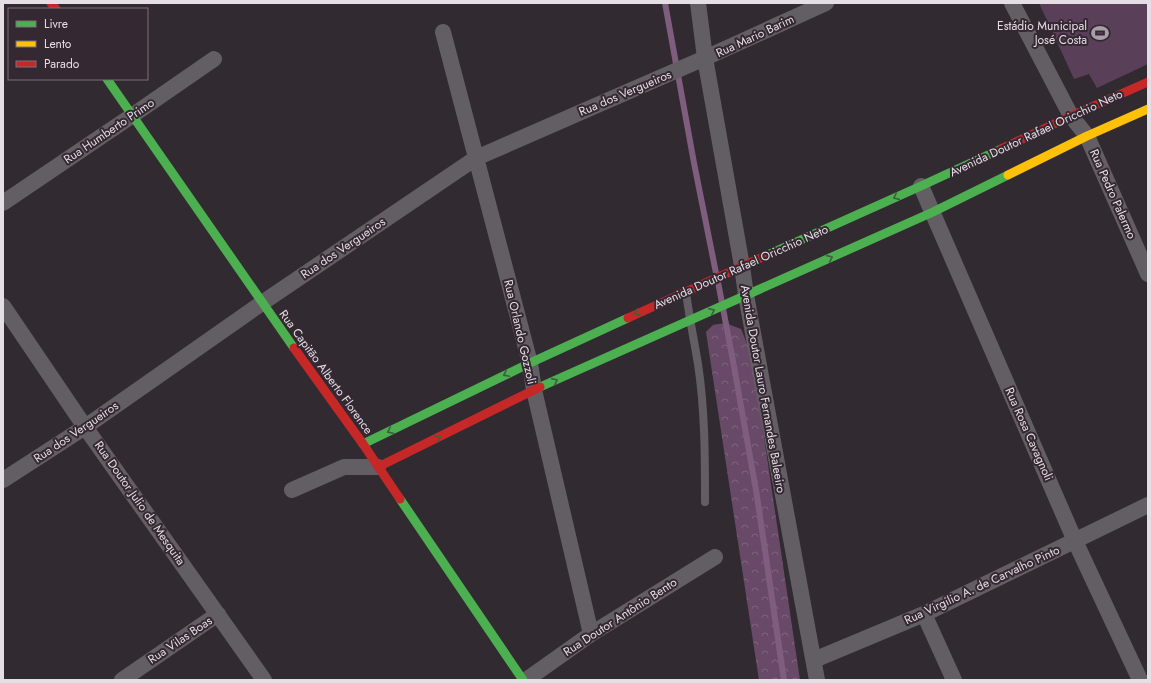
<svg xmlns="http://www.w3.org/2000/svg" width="1151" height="683" viewBox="0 0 1151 683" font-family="Jost,sans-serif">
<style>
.forest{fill:url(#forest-crowns)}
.green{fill:#5a3f59}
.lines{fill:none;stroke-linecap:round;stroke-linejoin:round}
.stream{stroke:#7f5d7e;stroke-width:6}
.lane{stroke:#635e63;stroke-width:8}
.street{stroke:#635e63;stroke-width:16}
.fast{stroke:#4caf50;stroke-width:9}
.slow{stroke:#ffc107;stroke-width:9}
.jam{stroke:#c62828;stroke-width:9}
.oneway{stroke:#3e5e3f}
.labels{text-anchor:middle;stroke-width:4;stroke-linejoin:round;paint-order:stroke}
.poi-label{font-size:12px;fill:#e6dee5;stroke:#342833;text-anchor:end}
.street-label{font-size:12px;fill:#e6dee5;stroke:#342833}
</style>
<defs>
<pattern id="forest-crowns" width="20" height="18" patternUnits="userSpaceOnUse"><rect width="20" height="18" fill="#694968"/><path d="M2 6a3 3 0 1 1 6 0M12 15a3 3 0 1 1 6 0" fill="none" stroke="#7e637d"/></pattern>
</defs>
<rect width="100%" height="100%" fill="#312b31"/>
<!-- forest -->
<path class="forest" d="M725 323 741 329 752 356 800 680H759L706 332 713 325Z"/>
<!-- green -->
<path class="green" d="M1039 3H1148V64L1097 88 1089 74 1074 79Z"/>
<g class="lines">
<!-- stream -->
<path class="stream" d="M665 3 694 163 716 273
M718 282 733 361 757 496 784 680"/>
<!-- lane -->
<path class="lane" d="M686 292C689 316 694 340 698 364 705 410 705 456 705 502"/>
<!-- street -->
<path class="street" d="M698 3 705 58 742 266 746 295 817 680
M1012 3 1071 116 1087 136 1148 274
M443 32 530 363 534 390 591 634
M921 186 1075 541 1140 680
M3 203 133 115 214 59
M3 306 85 427 264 680
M3 480 85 427 262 303 476 158 705 58 826 3
M292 490 344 467H378
M924 614 954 680
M814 660 924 614 1148 505
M122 680 218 614
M526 680 591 634 715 557"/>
<!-- fast -->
<path class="fast" d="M107 79 294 348
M765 256 921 186 1001 149
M540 387 933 212 1008 175
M363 444 530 363 628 318
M400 499 523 680"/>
<!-- slow -->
<path class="slow" d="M1008 175 1087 136 1148 109"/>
<!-- jam -->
<path class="jam" d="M51 3 56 9
M1001 149 1071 116 1148 82
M628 318 765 256
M294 348 363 444 400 499
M378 467 540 387"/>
</g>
<!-- one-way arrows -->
<defs><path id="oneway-chevron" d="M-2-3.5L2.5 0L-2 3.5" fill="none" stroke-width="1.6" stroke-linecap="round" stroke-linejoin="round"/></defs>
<g class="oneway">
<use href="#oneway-chevron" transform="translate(896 197) rotate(156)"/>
<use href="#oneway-chevron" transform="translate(830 258) rotate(-24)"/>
<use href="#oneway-chevron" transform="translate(712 311) rotate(-24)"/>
<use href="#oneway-chevron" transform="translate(637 313) rotate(155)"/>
<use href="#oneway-chevron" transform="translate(506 374) rotate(154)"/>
<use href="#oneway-chevron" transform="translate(555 381) rotate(-24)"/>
<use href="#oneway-chevron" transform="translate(390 431) rotate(154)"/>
<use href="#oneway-chevron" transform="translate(438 438) rotate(-26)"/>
</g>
<!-- icons -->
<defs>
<g id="stadium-bare" transform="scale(1.38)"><path d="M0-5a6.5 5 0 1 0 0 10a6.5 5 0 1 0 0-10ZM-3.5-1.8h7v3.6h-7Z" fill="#a79fa6" stroke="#342833" stroke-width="2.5" paint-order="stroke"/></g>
</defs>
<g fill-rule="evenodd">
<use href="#stadium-bare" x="1100" y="33"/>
</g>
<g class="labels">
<!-- poi labels -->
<g class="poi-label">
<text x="1087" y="30">Estádio Municipal<tspan x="1087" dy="14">José Costa</tspan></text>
</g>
<!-- street labels -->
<g class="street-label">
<text transform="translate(755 36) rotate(-25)" y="4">Rua Mario Barim</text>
<text transform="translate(625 93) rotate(-23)" y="4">Rua dos Vergueiros</text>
<text transform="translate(109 131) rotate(-34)" y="4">Rua Humberto Primo</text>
<text transform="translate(1036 133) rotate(-25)" y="4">Avenida Doutor Rafael Oricchio Neto</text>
<text transform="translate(1113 194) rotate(66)" y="4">Rua Pedro Palermo</text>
<text transform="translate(343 248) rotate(-34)" y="4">Rua dos Vergueiros</text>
<text transform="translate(741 267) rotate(-24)" y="4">Avenida Doutor Rafael Oricchio Neto</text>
<text transform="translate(520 332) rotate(77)" y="4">Rua Orlando Gozzoli</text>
<text transform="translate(326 372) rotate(54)" y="4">Rua Capitão Alberto Florence</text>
<text transform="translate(763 389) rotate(80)" y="4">Avenida Doutor Lauro Fernandes Baleeiro</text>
<text transform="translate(76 432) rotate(-34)" y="4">Rua dos Vergueiros</text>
<text transform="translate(1029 434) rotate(66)" y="4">Rua Rosa Cavagnoli</text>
<text transform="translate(140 503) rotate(55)" y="4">Rua Doutor Julio de Mesquita</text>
<text transform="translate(982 585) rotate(-25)" y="4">Rua Virgilio A. de Carvalho Pinto</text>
<text transform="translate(620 617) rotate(-33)" y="4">Rua Doutor Antônio Bento</text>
<text transform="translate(180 640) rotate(-34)" y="4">Rua Vilas Boas</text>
</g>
</g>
<!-- border -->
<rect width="1151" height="683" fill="none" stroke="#e6dee5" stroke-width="8"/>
<!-- legend -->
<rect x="8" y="8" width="140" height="72" fill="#342833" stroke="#7b717a"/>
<rect x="16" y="21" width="20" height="6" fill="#4caf50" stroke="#7b717a"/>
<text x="44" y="28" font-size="12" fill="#e6dee5">Livre</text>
<rect x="16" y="41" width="20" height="6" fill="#ffc107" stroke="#7b717a"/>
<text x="44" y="48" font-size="12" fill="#e6dee5">Lento</text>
<rect x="16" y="61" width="20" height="6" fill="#c62828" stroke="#7b717a"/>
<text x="44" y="68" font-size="12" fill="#e6dee5">Parado</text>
</svg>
